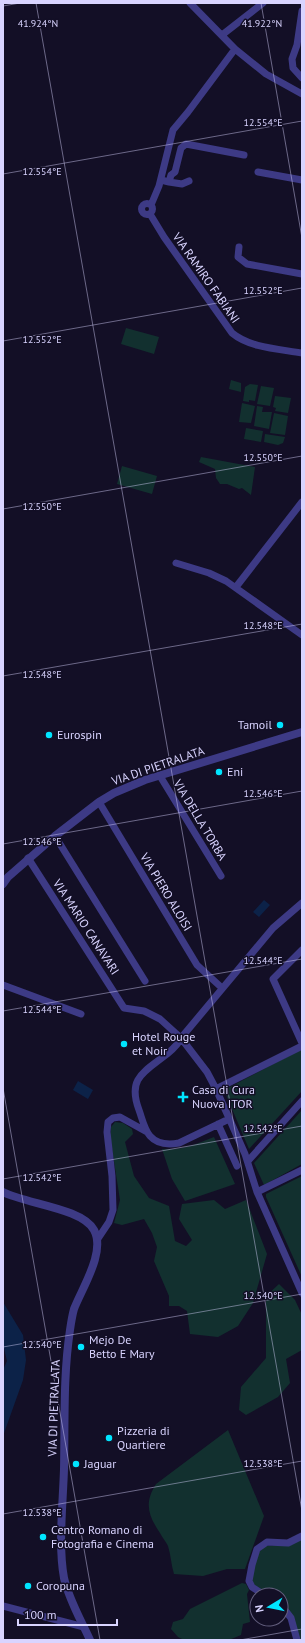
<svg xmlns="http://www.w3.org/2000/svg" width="305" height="1643" viewBox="0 0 305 1643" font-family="'PT Sans',sans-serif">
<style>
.green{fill:#12302f}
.water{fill:#0c2248}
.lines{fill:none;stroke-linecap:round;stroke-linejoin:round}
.minor{stroke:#3d3a85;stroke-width:7}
.tertiary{stroke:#3d3a85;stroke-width:8}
.ticks{fill:none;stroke:#d9d4ff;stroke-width:1;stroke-opacity:0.45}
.poi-dot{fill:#00e5ff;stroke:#130f26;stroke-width:1.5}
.labels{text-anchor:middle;stroke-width:3;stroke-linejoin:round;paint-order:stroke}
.street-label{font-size:12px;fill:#d9d4ff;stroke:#130f26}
.poi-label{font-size:12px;fill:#d9d4ff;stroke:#130f26;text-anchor:start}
.ticks-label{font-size:10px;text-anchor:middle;fill:#d9d4ff;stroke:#130f26;stroke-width:3;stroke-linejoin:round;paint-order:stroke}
</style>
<rect width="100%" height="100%" fill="#130f26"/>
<!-- green -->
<path class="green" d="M126 328 159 337 154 354 121 344Z
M231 380 241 383V392L229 389Z
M250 384 258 385 255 401 249 400V402L243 401 245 387Z
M261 386 274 388 270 406 257 404Z
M275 396 291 398 288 413 275 411 276 408 273 407Z
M242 403 255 406 251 423 239 422Z
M257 406 263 407 262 412H272L269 429 254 426Z
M274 413 288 416 285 435 270 433Z
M246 428 263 431 261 442 244 439Z
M265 434 285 437 283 443 278 445 264 442Z
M201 457 255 467 251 495 242 488 239 489 227 484H220L216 478 215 469 199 462Z
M122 466 157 476 152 494 117 484Z
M300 1050 302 1052V1091L249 1149 224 1090Z
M302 1110V1164L264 1185 254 1163Z
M115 1122 123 1123 132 1129 133 1134 125 1142 134 1176 149 1198 169 1206 175 1241 186 1246 192 1240 179 1219 182 1204 214 1200 225 1209 246 1200 267 1254 253 1303 238 1326 218 1337 190 1334 187 1311 179 1306H169V1296L154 1261 157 1247 152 1233 144 1219 122 1225 114 1223 120 1200 110 1136 111 1127Z
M214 1137 235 1184 185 1201 172 1179 162 1149C182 1151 196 1144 214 1137Z
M302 1176V1277L266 1197V1194Z
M279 1284 295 1300 302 1315V1350L286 1359 290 1383 278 1397 246 1415 239 1410 241 1387 266 1358V1296Z
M228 1430 264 1516 245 1569H227L203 1576 174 1574C171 1565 171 1555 168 1546 166 1542 162 1537 160 1533 148 1515 144 1503 156 1484Z
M302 1539V1640H300L281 1602V1595C269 1595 259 1591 251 1581L258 1553 265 1546 292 1544Z
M242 1583 246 1584 249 1590 247 1594 250 1622 243 1624 241 1635 229 1640H184L178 1637 171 1629 173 1622 183 1619 190 1609Z"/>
<!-- water -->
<path class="water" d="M264 900 270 905 259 917 253 912Z
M78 1081 93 1090 88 1099 73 1090Z
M3 1302 23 1335 26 1360 23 1380 3 1436V1370L7 1361 3 1344Z"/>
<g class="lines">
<!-- minor -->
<path class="minor" d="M190 3 235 49 266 74 302 94
M302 11 297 45 292 59 293 68 302 78
M222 35 263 3
M258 172 302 180
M161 180 169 182 171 175 175 172 181 148 186 144 244 155
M169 182 182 184 189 181
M141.5 209a5.5 5.5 0 1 1 11 0a5.5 5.5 0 1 1-11 0Z
M151 205 159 186 173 130 188 112 235 49
M150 214 164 237 232 333C250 348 279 349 302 353
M239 247 238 257 247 264 302 274
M176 563 209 573 226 581 302 635
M236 587 302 502
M160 776 221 876
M99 802 197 965 222 988
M55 836 145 981
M28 858 124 1008 144 1011 160 1019 181 1038 207 1072 216 1089 245 1154 257 1192 302 1293
M302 950 273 979 302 1043
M3 985 81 1014
M216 1089 302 1046
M229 1119 179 1143C168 1145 157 1144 150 1136 144 1129 142 1118 139 1110 127 1078 144 1072 167 1054 173 1049 178 1045 181 1038L273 928 302 903
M218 1124 237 1166
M248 1161 302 1101
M257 1192 302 1170
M97 1240 109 1222 113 1210 112 1176 107 1132 108 1122 113 1118 120 1117 147 1132
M264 1595 252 1587 249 1581 252 1565 257 1549 267 1542 288 1543 302 1536
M281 1605 291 1618 297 1640
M3 1606 84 1627"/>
<!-- tertiary -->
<path class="tertiary" d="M3 884 8 877 55 836 99 802 114 793 145 780 302 732
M3 1192C26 1204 82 1208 94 1230 106 1252 82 1288 74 1309 72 1316 71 1323 70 1330 63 1376 65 1423 64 1469 63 1503 58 1546 64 1578 69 1600 81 1620 90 1640"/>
</g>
<!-- ticks -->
<path class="ticks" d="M36 3 302 1511M261 3 302 238M3 6 20 3M3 174 302 121M3 341 302 288M3 509 302 456M3 676 302 624M3 844 302 791M3 1011 302 959M3 1088 100 1640M3 1179 302 1126M3 1347 302 1294M3 1514 302 1461M240 1640 302 1629"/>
<!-- markers -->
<g class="poi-dot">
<circle cx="280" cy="725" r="4"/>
<circle cx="49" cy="735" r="4"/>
<circle cx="219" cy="772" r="4"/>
<circle cx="124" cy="1044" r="4"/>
<path d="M181 1091h4v4h4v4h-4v4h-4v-4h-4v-4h4z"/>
<circle cx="81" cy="1347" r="4"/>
<circle cx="109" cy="1438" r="4"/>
<circle cx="76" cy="1464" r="4"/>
<circle cx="43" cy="1537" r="4"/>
<circle cx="28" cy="1586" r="4"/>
</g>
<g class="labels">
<!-- street labels -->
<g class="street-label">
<text transform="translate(206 278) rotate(55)" y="4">VIA RAMIRO FABIANI</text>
<text transform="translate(158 766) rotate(-19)" y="4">VIA DI PIETRALATA</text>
<text transform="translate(200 820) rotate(59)" y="4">VIA DELLA TORBA</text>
<text transform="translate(166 892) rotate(59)" y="4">VIA PIERO ALOISI</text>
<text transform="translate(86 927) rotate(57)" y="4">VIA MARIO CANAVARI</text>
<text transform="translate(54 1408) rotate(-88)" y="4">VIA DI PIETRALATA</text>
</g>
<!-- poi labels -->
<g class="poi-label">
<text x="272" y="729" text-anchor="end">Tamoil</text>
<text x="57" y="739">Eurospin</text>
<text x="227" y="776">Eni</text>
<text x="132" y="1041">Hotel Rouge<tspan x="132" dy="14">et Noir</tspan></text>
<text x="192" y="1094">Casa di Cura<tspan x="192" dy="14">Nuova ITOR</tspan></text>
<text x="89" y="1344">Mejo De<tspan x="89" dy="14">Betto E Mary</tspan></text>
<text x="117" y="1435">Pizzeria di<tspan x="117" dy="14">Quartiere</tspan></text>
<text x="84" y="1468">Jaguar</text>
<text x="51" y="1534">Centro Romano di<tspan x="51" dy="14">Fotografia e Cinema</tspan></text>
<text x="36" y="1590">Coropuna</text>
</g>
</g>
<g class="ticks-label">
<text x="262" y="27">41.922°N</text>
<text x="38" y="27">41.924°N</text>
<text x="263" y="126">12.554°E</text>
<text x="42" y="175">12.554°E</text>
<text x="263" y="294">12.552°E</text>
<text x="42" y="343">12.552°E</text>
<text x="263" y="461">12.550°E</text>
<text x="42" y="510">12.550°E</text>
<text x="263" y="629">12.548°E</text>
<text x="42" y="678">12.548°E</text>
<text x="263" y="797">12.546°E</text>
<text x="42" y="845">12.546°E</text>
<text x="263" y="964">12.544°E</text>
<text x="42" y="1013">12.544°E</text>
<text x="263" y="1132">12.542°E</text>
<text x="42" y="1181">12.542°E</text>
<text x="263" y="1299">12.540°E</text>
<text x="42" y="1348">12.540°E</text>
<text x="263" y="1467">12.538°E</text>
<text x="42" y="1516">12.538°E</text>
</g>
<!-- border -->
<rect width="305" height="1643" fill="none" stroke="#d9d4ff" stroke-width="8"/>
<!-- north arrow -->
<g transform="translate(269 1607) rotate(260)"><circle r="19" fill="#130f26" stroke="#625e7d"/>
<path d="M0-3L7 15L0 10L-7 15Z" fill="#00e5ff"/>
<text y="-6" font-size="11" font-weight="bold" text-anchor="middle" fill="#d9d4ff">N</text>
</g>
<!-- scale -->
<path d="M18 1619v6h99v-6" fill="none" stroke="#d9d4ff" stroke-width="2"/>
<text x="24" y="1619" font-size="12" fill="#d9d4ff" stroke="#130f26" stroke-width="3" paint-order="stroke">100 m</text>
</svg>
